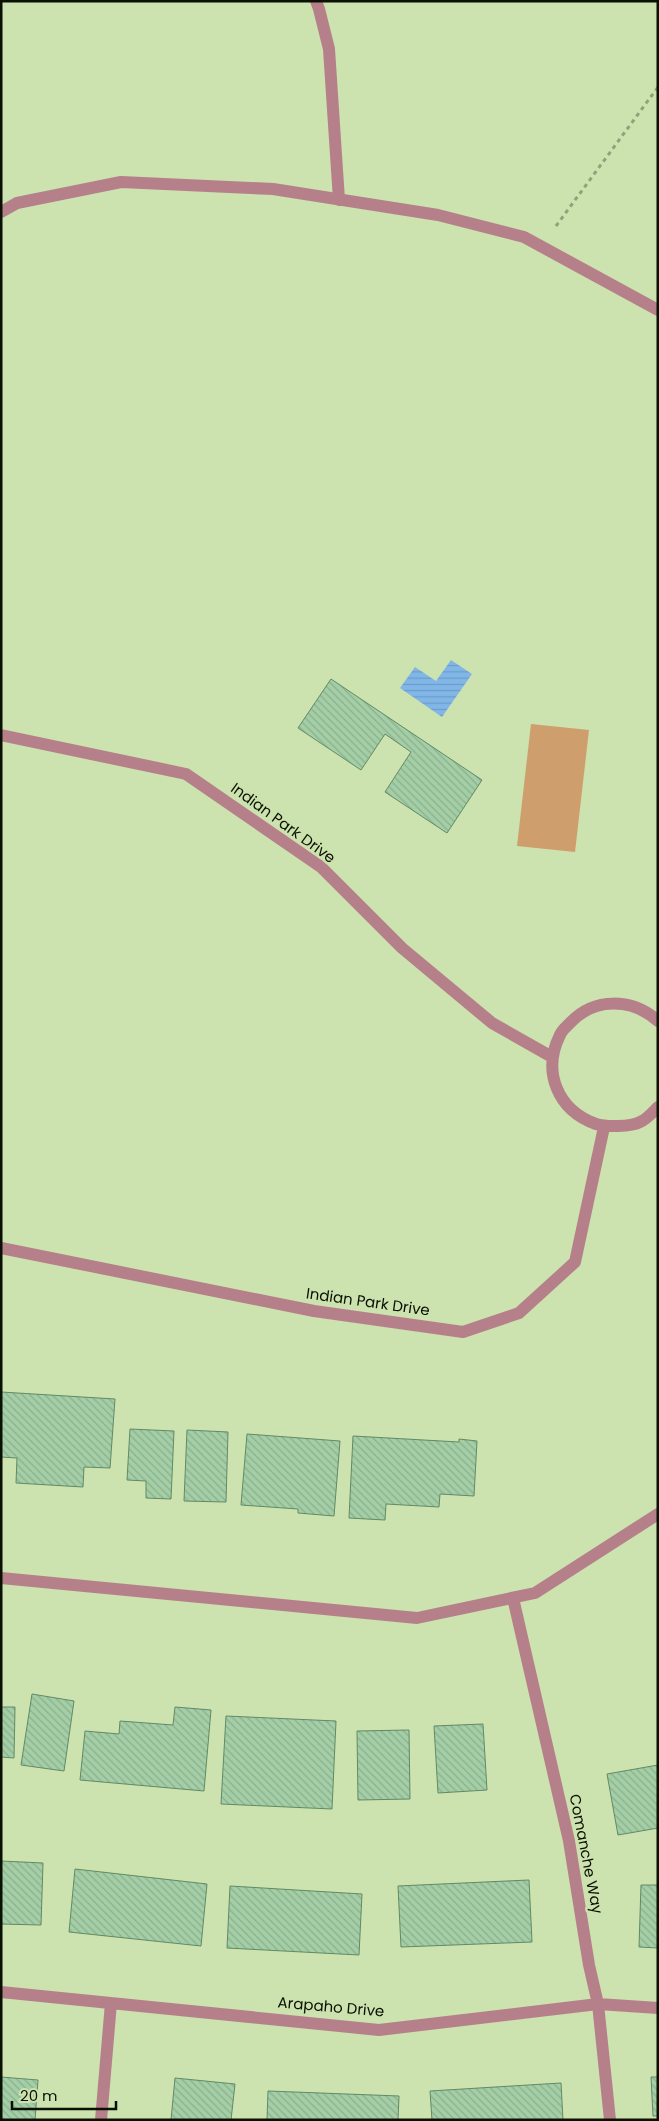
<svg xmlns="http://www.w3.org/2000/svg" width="659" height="2121" viewBox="0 0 659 2121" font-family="Poppins,sans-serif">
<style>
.garden{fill:#ce9e6c}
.water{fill:url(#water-rules)}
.building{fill:url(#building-back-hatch);stroke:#628a65}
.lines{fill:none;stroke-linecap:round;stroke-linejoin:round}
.path{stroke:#91a27a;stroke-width:3;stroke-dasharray:4 4;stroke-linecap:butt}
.minor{stroke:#b6808b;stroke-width:12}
.labels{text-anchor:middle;stroke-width:5;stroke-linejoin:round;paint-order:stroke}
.street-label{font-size:15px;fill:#0b1102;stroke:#cce2af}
</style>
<defs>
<pattern id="water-rules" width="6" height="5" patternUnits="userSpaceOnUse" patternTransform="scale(1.25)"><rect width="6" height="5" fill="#81b7e8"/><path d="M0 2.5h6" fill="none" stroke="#6e9cc5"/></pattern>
<pattern id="building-back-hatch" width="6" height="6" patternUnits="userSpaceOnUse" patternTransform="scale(1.25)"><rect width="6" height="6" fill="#a3cea6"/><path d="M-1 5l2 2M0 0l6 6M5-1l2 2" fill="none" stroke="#8bb08d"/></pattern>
</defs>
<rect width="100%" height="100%" fill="#cce2af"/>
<!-- garden -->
<path class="garden" d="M531 724 589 730 575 852 517 846Z"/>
<!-- water -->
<path class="water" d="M451 660 472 674 442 717 400 688 415 667 436 681Z"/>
<!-- building -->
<path class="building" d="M331 679 482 780 447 833 385 792 411 752 385 734 361 770 298 728Z
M1 1392 115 1399 110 1468 84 1467 83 1487 16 1483 17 1458 1 1457Z
M130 1429 174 1431 171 1499 146 1498V1481L127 1480Z
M187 1430 228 1432 226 1502 184 1501Z
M247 1434 340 1441 334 1516 298 1513V1509L241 1505Z
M353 1436 459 1442V1439L477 1441 474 1496 440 1494 439 1507 386 1504 385 1520 349 1518Z
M32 1694 74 1701 64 1771 21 1765Z
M1 1707H15L14 1758 1 1757Z
M175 1707 211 1710 204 1791 80 1780 85 1731 119 1734 120 1721 173 1725Z
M226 1716 336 1721 332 1809 221 1804Z
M483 1724 487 1790 438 1793 434 1726Z
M409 1730 410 1799 358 1800 357 1731Z
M658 1765V1828L618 1835 607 1774Z
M1 1861 43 1863 41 1925 1 1924Z
M75 1869 207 1884 201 1946 69 1932Z
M529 1880 532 1942 401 1947 398 1886Z
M641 1885H658V1948L639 1947Z
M230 1886 362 1894 359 1955 227 1948Z
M1 2077 38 2080 35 2120H1Z
M651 2077H658V2116H653Z
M175 2078 235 2084 231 2120H171Z
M561 2083 563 2120H432L430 2091Z
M268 2091 399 2096 398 2120H267Z"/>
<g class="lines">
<!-- path -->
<path class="path" d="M556 226 658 87"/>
<!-- minor -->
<path class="minor" d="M316 1 319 9 329 49 339 200
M1 212 17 203 121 182 273 189 438 215 524 237 658 310
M1 735 186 774 321 867 402 948 492 1023 552 1057
M658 1021C632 998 594 997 570 1023 566 1027 562 1030 560 1035 542 1071 557 1110 596 1124 605 1127 631 1127 640 1122 646 1120 653 1112 658 1107
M1 1248 314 1311 463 1332 519 1313 575 1262 604 1127
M1 1578 417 1618 535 1593 658 1514
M513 1598 569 1841 589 1965 598 2004 610 2120
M1 1992 379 2030 598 2004 658 2008
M101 2120 111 2003"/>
</g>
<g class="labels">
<!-- street labels -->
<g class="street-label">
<text transform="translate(283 823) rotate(36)" y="5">Indian Park Drive</text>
<text transform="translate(368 1302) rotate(8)" y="5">Indian Park Drive</text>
<text transform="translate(586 1854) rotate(79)" y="5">Comanche Way</text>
<text transform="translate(331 2007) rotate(5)" y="5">Arapaho Drive</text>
</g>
</g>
<!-- border -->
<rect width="659" height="2121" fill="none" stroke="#0b1102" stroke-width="5"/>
<!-- scale -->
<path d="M12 2101v8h104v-8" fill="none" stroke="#0b1102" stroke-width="2.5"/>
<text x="20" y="2101" font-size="15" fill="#0b1102" stroke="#cce2af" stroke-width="4" paint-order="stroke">20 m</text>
</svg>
